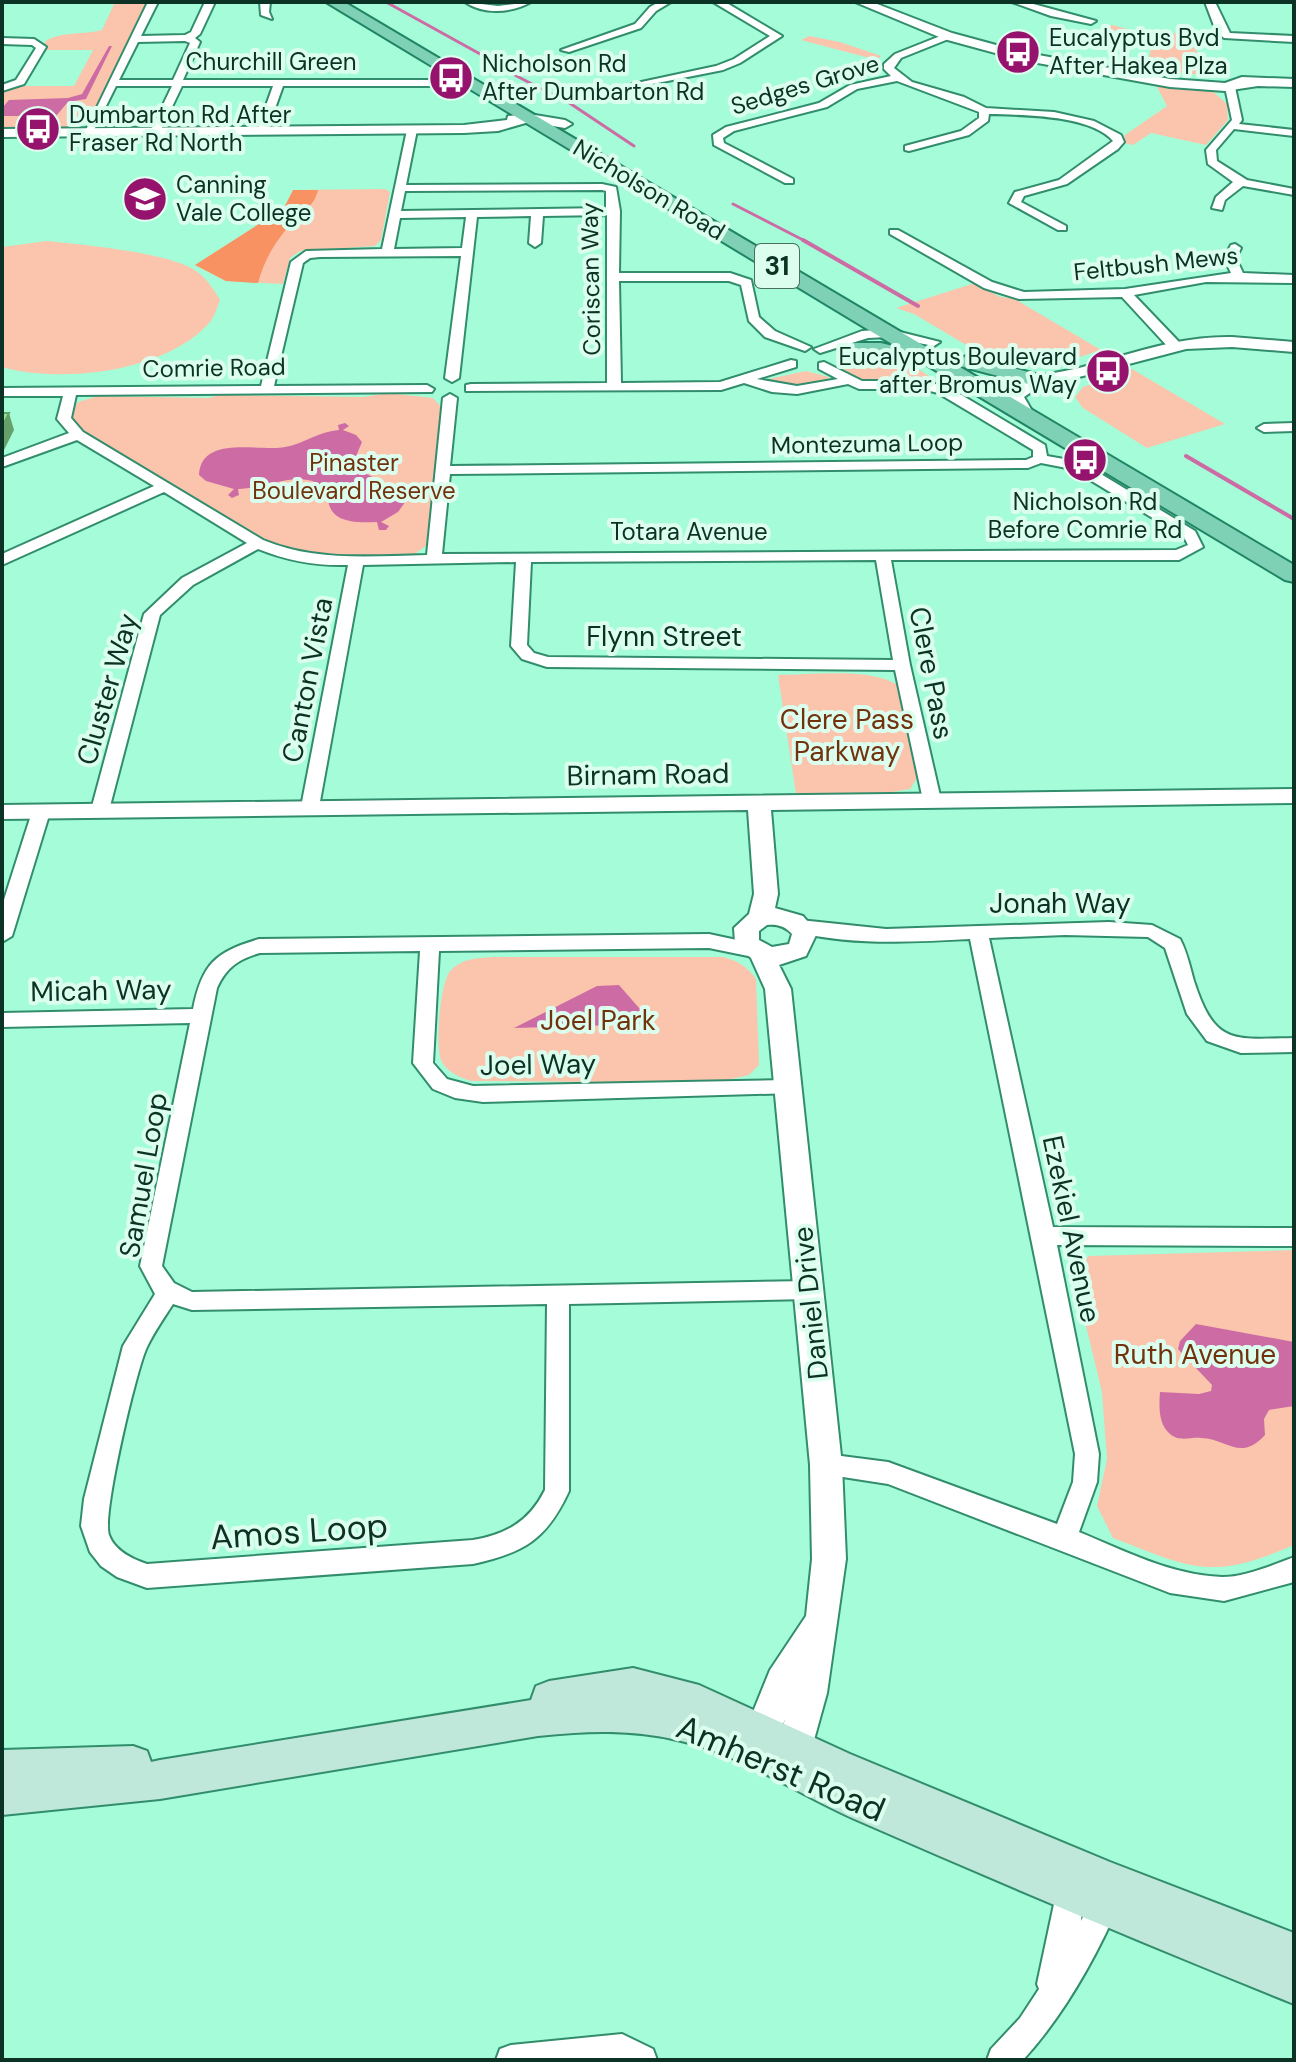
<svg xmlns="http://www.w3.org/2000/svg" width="1296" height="2062" viewBox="0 0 1296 2062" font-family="'DM Sans',sans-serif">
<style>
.green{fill:#fac5ac}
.forest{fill:#f89262}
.water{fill:#cd6ca4}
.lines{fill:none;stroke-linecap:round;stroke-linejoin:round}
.stream-far1{stroke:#cd6ca4;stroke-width:3}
.stream{stroke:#cd6ca4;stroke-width:4}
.minor-casing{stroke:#318d6c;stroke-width:4}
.tertiary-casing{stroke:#318d6c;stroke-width:4}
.secondary-casing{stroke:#318d6c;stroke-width:4}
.primary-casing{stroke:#208564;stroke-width:4}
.minor{fill:#fff;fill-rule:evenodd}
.tertiary{fill:#fff;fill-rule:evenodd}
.secondary{fill:#bfe8db;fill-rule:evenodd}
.primary{fill:#7fd1b6;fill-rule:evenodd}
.shaded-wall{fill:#65a169}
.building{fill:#90e696;stroke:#65a169;stroke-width:2}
.labels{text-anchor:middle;stroke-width:8;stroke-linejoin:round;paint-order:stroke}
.far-poi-label{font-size:24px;fill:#0c3225;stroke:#dcfeee;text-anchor:start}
.far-street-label{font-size:24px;fill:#0c3225;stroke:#dcfeee}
.far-park-label{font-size:24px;fill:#72320e;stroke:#dcfeee}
.shield{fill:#dcfeee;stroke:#4a6f61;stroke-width:2}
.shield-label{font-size:26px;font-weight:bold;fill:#0c3225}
.street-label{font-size:28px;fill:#0c3225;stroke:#dcfeee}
.park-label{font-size:28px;fill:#72320e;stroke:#dcfeee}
.near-street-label{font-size:34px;fill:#0c3225;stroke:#dcfeee}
</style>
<rect width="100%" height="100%" fill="#a4fdd8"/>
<!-- green -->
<path class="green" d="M115 2H149L88 123 68 130H2V90L21 86H74L93 50H45V42C58 31 85 35 102 30Z
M1112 25 1146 34 1202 33 1209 37 1193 46 1213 74C1186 76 1160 69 1132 69L1148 63 1152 42 1106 28Z
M809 36 840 42 881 56 877 60 801 40Z
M1155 83 1210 89 1227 104 1228 120 1206 145 1151 133 1133 145 1124 143 1125 135 1167 106Z
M385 189 390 192 381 240 375 246 300 251 290 258 283 284 226 281 195 265 284 208 293 190Z
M47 241C82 245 169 252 196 271 207 279 213 288 220 300 217 307 215 316 210 322 167 372 62 384 2 367V247Z
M975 283 1000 297 1013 298 1101 350 1049 367H1013L995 362 914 314 896 308Z
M857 351 903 358 937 382C909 377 867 391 843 370L842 358Z
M1132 369 1225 424 1147 448 1083 408 1075 397 1083 387Z
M806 371 829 377 826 382C804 386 781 386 760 381Z
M388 393 433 398 442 408V420L426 546 413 555 386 557 305 555 267 543 86 434 75 423 71 412 78 402 98 396 209 398 219 395 363 397Z
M778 675C811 675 872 667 899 686L917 778 910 789 887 793 796 794Z
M491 957H723C738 961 747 966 756 979L759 1065 749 1075 715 1083 471 1081C459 1077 446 1072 441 1060 435 1046 440 981 451 970 462 959 476 958 491 957Z
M1294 1250V1545C1210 1581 1194 1569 1113 1538L1097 1506 1107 1459 1102 1392 1073 1272 1089 1256Z"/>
<!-- forest -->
<path class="forest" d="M293 190H318C314 206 307 207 296 218 277 239 265 257 258 283L226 281 195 265 284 208Z"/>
<!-- water -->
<path class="water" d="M109 46H112L86 99 68 102 56 116H2V108L9 100 68 98 82 94Z
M345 423 349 426 343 430 356 435 362 442 354 461 357 469 396 489 406 501 398 512 381 522 389 526 386 530H379L377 522C308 526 342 491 312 481 290 474 261 489 238 489L239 495 232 498 228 495 234 489 206 481 199 475C201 434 260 452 285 447 304 444 319 431 339 430L338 425Z
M619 985 653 1024 514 1028 597 986Z
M1196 1324 1294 1342V1406L1269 1410 1264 1419 1265 1435C1240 1462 1228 1439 1201 1438 1190 1437 1179 1442 1170 1434 1158 1424 1159 1406 1160 1392L1199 1394 1211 1391 1212 1385 1178 1349 1180 1341Z"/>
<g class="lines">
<!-- stream-far1 -->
<path class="stream-far1" d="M386 2 500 65
M509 72 553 95
M568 102 634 146
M733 204 807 242"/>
<!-- stream -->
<path class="stream" d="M803 240 918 306
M1186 456 1294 519"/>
<!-- minor casing -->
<g class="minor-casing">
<path id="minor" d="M148 2H158L141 36 185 35 191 32 205 2H215L200 34 195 38 200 42 183 80H430L435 83 430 86H283L267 131 262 134 257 131 273 86H182L160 132 155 135 150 132 172 86H116L93 132 84 134ZM185 41 190 43 173 80H119L138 42Z
M260 2H270L269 12 272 19 261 15Z
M465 2 498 6 531 2C511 13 484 15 465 2Z
M659 2H671L656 11 641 28 569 52 561 50 635 24 650 7Z
M713 2H725L782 36 740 63 723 70 632 88V84L716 66 734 59 770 36Z
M1012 2H1026L1096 21 1091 24 1051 16Z
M1205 2H1215L1230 33 1294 36V42L1224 38 1216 31Z
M948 33 951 38 901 58 894 68 912 82 964 97 986 108 1054 112 1094 121 1121 135 1124 142 1118 149 1067 184 1024 196 1021 202 1066 226V230H1058L1009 203 1015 192 1059 180 1113 141C1091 115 1023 115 989 114L988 121 969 135 909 151 905 150V146L961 131 979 118V112L897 81 857 89 827 107 734 131 723 138 724 143 793 179V183H785L714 145 713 135 726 127 819 103 850 85 891 76 884 69V64L895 54Z
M2 38 34 39 46 47 24 84 2 91V85L16 80 36 48 32 45 2 44Z
M1230 84 1235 87 1242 120 1239 124 1294 130V136L1234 129 1216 150 1217 161 1247 180 1294 189V195L1243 186 1225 200 1222 210 1212 208 1216 197 1233 182 1208 164 1206 150 1232 120 1225 87Z
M412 127 417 130 406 185 602 184 616 187 620 211 619 273H730L751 280 759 317 775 331 811 347 805 351 765 337 749 321 741 285 729 281H619L621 383 720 382 791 360 796 361V367L757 379 797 386 838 379 819 369V363L824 362 862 381H922L948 387 1045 445 1047 456 1081 462 1195 531 1203 547 1179 560H891L910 665 941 800 932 806 923 800 895 670 547 667 522 659 511 646 516 562 363 565 319 807 310 813 301 807 348 565C316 566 288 561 258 549L193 585 160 615 109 810 100 816 94 814 91 810 144 614 182 578 247 543 164 492 2 565V554L154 486 77 440 2 467V458L69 433 57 419 63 396H2V388L261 386 291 262 306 251 382 249 407 130ZM405 191 602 190 606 191V208L401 211ZM607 215V383L471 384 466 385V391L721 390 744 383 772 392 797 394 848 384 859 389H922L938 393 1033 450V457L1026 460 450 466 457 398 450 394 443 398 427 555C371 556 316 562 263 540L83 432 71 418 76 395 432 392 434 389 427 385 274 386 303 263 310 258 320 257 461 256 445 378 452 382 459 378 477 217 531 216 529 243 535 247 541 243 543 216ZM466 217 462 248 394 249 400 218ZM1041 463 1072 469 1184 537 1188 545 1176 550 442 554 450 474 1028 468ZM876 560 893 660 548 657 534 653 527 645 531 562Z
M890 230H898L992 282 1024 292 1125 289 1231 273 1224 258 1231 245 1235 244 1241 248 1236 258 1243 273 1294 275V283L1206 282 1134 295 1179 342V348H1169L1122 297 1019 299 984 288 890 234Z
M888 329 940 342 934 346 888 337 868 338 820 353 814 349 862 331Z
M1294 423V431L1264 432 1257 428 1264 424Z
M41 806 50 812 12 936 2 942V906L32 812Z
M800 920 886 929 1109 922 1152 925 1180 939C1187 952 1190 967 1194 981 1215 1046 1233 1039 1294 1038V1052L1241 1053 1207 1041 1187 1014 1165 948 1148 937 1065 935 989 938 1053 1227 1294 1228V1246L1057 1245 1099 1454 1097 1482 1079 1532C1125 1551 1171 1575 1222 1577 1245 1577 1273 1565 1294 1557V1582L1224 1601 1170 1593 888 1484 817 1473 814 1465 817 1457 826 1454 888 1462 1057 1524 1073 1482 1075 1454 970 939C912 942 850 946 793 931L791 926Z
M709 934 760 945 763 950 753 957 709 948 439 951 433 1063 447 1079 473 1086 787 1080 794 1083 797 1088 794 1093 483 1102 455 1098 433 1089 413 1063 420 951 260 953C238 959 226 968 217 988L162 1266 174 1283 192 1292 810 1281 818 1283 821 1290 818 1297 810 1299 569 1304V1491C547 1539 524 1553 473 1564L147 1588 117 1577 101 1566 90 1552 81 1526 84 1499 123 1346 155 1294 140 1266 190 1023 2 1027V1013L193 1009C202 964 215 952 259 939ZM173 1304 192 1310 547 1304 545 1490C529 1522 506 1534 473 1540L147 1564C132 1559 115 1551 109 1535 102 1515 136 1370 147 1347 154 1332 164 1318 173 1304Z
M1070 1872 1080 1876 1084 1886 1081 1921 1096 1890 1106 1885 1116 1890 1121 1900C1097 1956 1064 2015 1023 2060H987L991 2049 1020 2018 1039 1989 1037 1984 1060 1876Z
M622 2034 653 2049 657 2060H496L500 2049 511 2045Z"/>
</g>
<!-- tertiary casing -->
<g class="tertiary-casing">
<path id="tertiary" d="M855 2H872L952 33 1022 52 1170 79 1225 83 1242 77 1294 79V87L1258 86 1225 91 1170 87 1021 60 944 39Z
M529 114 565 120 572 124 565 128 529 122 498 131 464 133 2 137V129L464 125 507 120 508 116Z
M1232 337 1294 342V352L1232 347 1186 349 1037 388 1024 397 1035 416 1032 420H1020L1007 403 1009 392C1030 374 1053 374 1079 368 1132 354 1177 336 1232 337Z
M1294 789V803L771 810 778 894 775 908 803 916 817 933 806 956 779 965 791 989 842 1465 846 1559 827 1693 804 1776 791 1781 778 1776 773 1763 785 1719 769 1761 756 1767 743 1761 738 1749 770 1670 806 1616 812 1559 810 1465 765 989 751 958 735 943 734 928 749 914 754 894 748 810 2 819V805ZM767 925C777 924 785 926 792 934L789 944 772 947 759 940V931Z"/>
</g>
<!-- secondary casing -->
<g class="secondary-casing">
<path id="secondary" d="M633 1668 699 1685 850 1754 1110 1862 1294 1933V2004C1148 1945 1003 1884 859 1821 798 1795 742 1754 677 1740 631 1729 585 1731 538 1736L160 1799 2 1815V1750L133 1746 147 1751 151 1762 160 1760 531 1700 536 1686 549 1681Z"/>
</g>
<!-- primary casing -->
<g class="primary-casing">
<path id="primary" d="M326 2H344L1294 565V582L1285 580 920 361 912 363 848 351 845 347 848 343H881L897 347Z
M967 356 1047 377 1051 381 1040 387 960 366 957 362 960 358Z"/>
</g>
<!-- minor -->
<use href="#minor" class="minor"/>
<!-- tertiary -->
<use href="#tertiary" class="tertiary"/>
<!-- secondary -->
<use href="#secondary" class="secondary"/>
<!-- primary -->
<use href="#primary" class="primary"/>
</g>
<!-- shaded-wall -->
<path class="shaded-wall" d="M9 413 14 430 4 450 2 444V427Z"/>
<!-- building -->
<path class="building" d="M2 413H9L2 427Z"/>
<!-- icons -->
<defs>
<g id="bus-disc" transform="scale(2.3)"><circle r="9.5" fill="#95136c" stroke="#dcfeee"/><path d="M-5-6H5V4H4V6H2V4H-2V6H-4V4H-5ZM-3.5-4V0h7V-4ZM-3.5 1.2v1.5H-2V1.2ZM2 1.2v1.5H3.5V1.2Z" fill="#fff"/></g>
<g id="school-disc" transform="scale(2.3)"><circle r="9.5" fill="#95136c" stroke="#dcfeee"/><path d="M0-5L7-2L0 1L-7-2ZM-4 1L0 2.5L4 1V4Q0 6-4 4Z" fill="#fff"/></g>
</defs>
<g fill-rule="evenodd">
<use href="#bus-disc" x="1018" y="52"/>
<use href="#bus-disc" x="451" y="78"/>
<use href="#bus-disc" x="38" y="129"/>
<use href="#school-disc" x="145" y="199"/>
<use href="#bus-disc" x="1108" y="371"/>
<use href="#bus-disc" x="1085" y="460"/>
</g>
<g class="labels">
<!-- far-poi labels -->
<g class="far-poi-label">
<text x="1049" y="46">Eucalyptus Bvd<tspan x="1049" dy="28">After Hakea Plza</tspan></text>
<text x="482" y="72">Nicholson Rd<tspan x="482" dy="28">After Dumbarton Rd</tspan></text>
<text x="69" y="123">Dumbarton Rd After<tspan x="69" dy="28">Fraser Rd North</tspan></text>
<text x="176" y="193">Canning<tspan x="176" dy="28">Vale College</tspan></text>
<text x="1077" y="365" text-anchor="end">Eucalyptus Boulevard<tspan x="1077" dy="28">after Bromus Way</tspan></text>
<text x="1085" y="510" text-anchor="middle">Nicholson Rd<tspan x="1085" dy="28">Before Comrie Rd</tspan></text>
</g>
<!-- far-street labels -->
<g class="far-street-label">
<text x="271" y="70">Churchill Green</text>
<text transform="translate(805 85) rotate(-17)" y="8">Sedges Grove</text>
<text transform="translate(649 190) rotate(31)" y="8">Nicholson Road</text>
<text transform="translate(1156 264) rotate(-6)" y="8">Feltbush Mews</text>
<text transform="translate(591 279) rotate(-91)" y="8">Coriscan Way</text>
<text transform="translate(214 368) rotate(-1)" y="8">Comrie Road</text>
<text transform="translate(867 444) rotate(-1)" y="8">Montezuma Loop</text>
<text x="689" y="540">Totara Avenue</text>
</g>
<!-- far-park labels -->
<g class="far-park-label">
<text x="354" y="471">Pinaster<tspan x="354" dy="28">Boulevard Reserve</tspan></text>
</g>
<!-- shield labels -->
<rect class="shield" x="755" y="244" width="44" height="44" rx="6"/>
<g class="shield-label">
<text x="777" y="275">31</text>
</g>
<!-- street labels -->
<g class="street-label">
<text x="664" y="646">Flynn Street</text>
<text transform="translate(932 673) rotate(79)" y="10">Clere Pass</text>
<text transform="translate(307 680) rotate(-79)" y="10">Canton Vista</text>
<text transform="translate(107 689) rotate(-74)" y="10">Cluster Way</text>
<text transform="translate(648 774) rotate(-1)" y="10">Birnam Road</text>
<text x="1060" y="913">Jonah Way</text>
<text transform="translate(101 990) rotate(-1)" y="10">Micah Way</text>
<text transform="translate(538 1064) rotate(-1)" y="10">Joel Way</text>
<text transform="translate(143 1175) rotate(-80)" y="10">Samuel Loop</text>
<text transform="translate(1072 1229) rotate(78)" y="10">Ezekiel Avenue</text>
<text transform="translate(810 1303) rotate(-96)" y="10">Daniel Drive</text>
</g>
<!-- park labels -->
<g class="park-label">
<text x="847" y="729">Clere Pass<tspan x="847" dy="32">Parkway</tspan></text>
<text x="598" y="1030">Joel Park</text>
<text x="1195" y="1364">Ruth Avenue</text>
</g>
<!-- near-street labels -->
<g class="near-street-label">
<text transform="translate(299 1531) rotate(-4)" y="12">Amos Loop</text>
<text transform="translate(781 1768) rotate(23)" y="12">Amherst Road</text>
</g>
</g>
<!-- border -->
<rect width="1296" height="2062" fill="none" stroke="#0c3225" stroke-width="8"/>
</svg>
